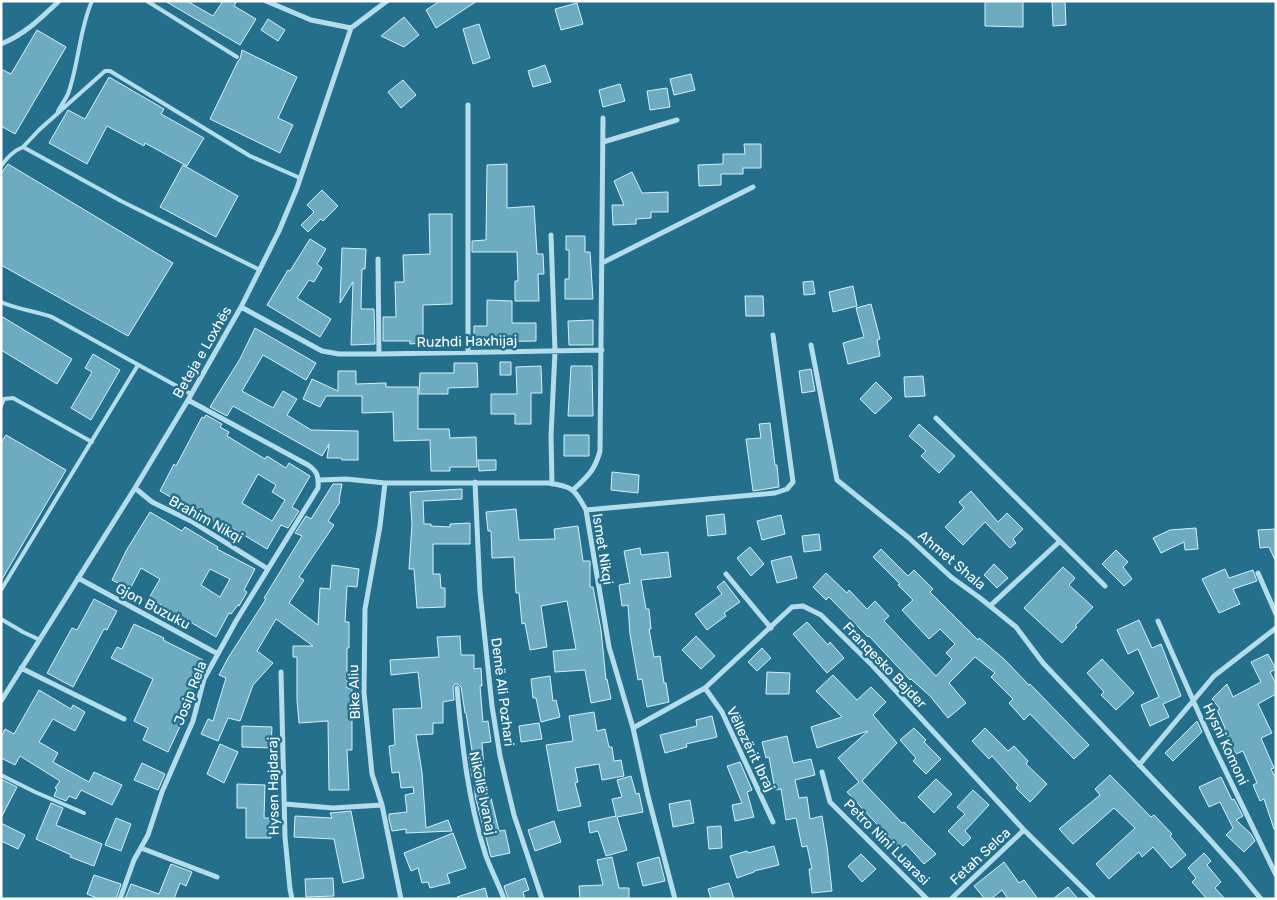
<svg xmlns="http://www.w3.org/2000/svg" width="1277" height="900" viewBox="0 0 1277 900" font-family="Rubik,sans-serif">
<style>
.building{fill:#6dabc1;stroke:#d7f0f8;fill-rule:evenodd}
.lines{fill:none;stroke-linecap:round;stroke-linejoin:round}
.lane{stroke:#b3ddeb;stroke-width:4}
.street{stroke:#b3ddeb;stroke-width:5}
.labels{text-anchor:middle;stroke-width:5;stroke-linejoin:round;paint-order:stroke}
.street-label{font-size:14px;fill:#fff;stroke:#24708c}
</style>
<rect width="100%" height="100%" fill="#24708c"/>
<!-- building -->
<path class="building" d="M165 1H187L213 16 223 1H237L234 6 256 19 240 45Z
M440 1H477L436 28 426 10Z
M985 1H1023V27L985 26Z
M1052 1H1065L1066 25 1053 26Z
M577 3 583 24 561 30 555 9Z
M404 17 419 35 404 47 381 36Z
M268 19 285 30 278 41 261 30Z
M479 24 490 58 473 64 463 29Z
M37 30 66 47 15 134 1 126V69L11 74Z
M242 50 297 77 278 118 293 125 280 153 210 119 238 61 240 59Z
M545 65 551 82 533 87 528 71Z
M691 74 695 90 674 95 670 79Z
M109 77 164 109 161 114 204 138 187 166 145 143 144 146 107 126 87 164 49 143 68 110 85 119Z
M403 80 416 95 401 108 388 92Z
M620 84 625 101 603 107 599 90Z
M667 88 670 107 650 110 647 91Z
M744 144H761V168H743V174H721V185L699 186 698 165 723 164V154H745Z
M8 164 173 263 128 336 1 265V173Z
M507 164V208L534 206 537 254H543L544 274H538L539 301H515V281H518L517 252H472V241L486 240 487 165Z
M183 165 238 196 216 237 160 207Z
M632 172 642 193 668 192V212H651V218L636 219V224L613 225 612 205H624L614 181Z
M322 190 338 206 323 221 321 219 308 232 301 225 314 212 307 205Z
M429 214H452V304L423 305V343L410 344V341H383V317H396L395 282H404L403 255 430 254Z
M566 236H585V252H590L593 299H565V279H569V250H566Z
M310 239 326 249 317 264 322 268 314 282 309 280 297 298 331 319 320 337 267 305 288 270 290 271Z
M342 248 366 249 365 269H362L361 309H374L375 344 351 345 353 282 340 303Z
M813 281 815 294 804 295 803 282Z
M853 286 857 306 833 312 829 292Z
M745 296H763L764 316H746Z
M487 300 512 301V323H536V341L474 342V326H487Z
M871 304 880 339 877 340 880 356 848 364 843 343 864 337 856 308Z
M1 316 72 359 57 384 1 350Z
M593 320V345H569L568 321Z
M255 328 316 363 306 380 263 355 242 391 273 408 283 391 297 399 287 415 311 430 358 431V460H342L341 458H327L329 444 322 456 233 406 227 416 210 407 240 359Z
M93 354 120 370 91 420 71 408 92 372 85 368Z
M500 362H511V375H500Z
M454 363H477L478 387 448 388V394H419L420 373H454Z
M541 366 542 393H531V424H515V414H491V394H517L516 367Z
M571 366H592L593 416H568Z
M811 369 815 391 802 393 799 371Z
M338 371H356V384L386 383V387H418V429H449L450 438 476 437 477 467H450V471H431L430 440 394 441 393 412 362 413V396H326L320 407 303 399 312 379 338 391Z
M923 376 925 396 905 397 904 377Z
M876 382 892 398 875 414 860 399Z
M206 415 222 424 220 427 229 432 227 436 265 459 267 456 286 468 289 463 310 476 292 507 299 511 288 528 281 525 267 549 229 526 227 529 160 491 174 464 176 466 202 417 204 418ZM258 474 276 485 272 492 285 500 272 521 242 503Z
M770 423 775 465H777L779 487 753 491 746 439 761 438 759 424Z
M919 424 955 456 939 473 921 456 926 451 909 436Z
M6 435 66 470 1 581V443Z
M564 435H589V456H564Z
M478 460H496V470L479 471Z
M612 472 639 475 638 493 611 490Z
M333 484H342L339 501 340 502 328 521 334 525 299 577 304 580 289 603 318 625 320 588 330 589 332 565 359 569 357 587 347 586 345 622H349V648H347V688H352V750H347L349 790H329L328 721 299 723 297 700V657H293V646H313L276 619 257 651 273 663 253 685 240 721 228 718 218 741 201 734 208 719 213 721 226 678 219 675 228 658 266 599 264 598 302 536 295 533 306 516 311 519Z
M462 489V499L423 501 424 524H431V526L450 527V524L470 523V544H433V574H440L441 588H445V607L417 608 414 569H409L412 524 410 492Z
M971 491 998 522 1007 513 1023 529 1013 539 1016 543 1010 548 985 522 963 545 945 527 964 508 959 502Z
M516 509 519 540 555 539 554 529 578 526 583 561H590V587H593L601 630 606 680 607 679 611 699 591 703 585 670 555 672 553 651 576 649 567 601 541 606 547 647 530 650 525 623 522 624 519 593H516L514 557 492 558 491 531H488L486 512Z
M150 512 182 531 185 527 218 547 217 549 255 569 244 590 247 592 239 606 238 605 231 614 229 613 216 637 149 598 160 579 141 568 130 589 112 580 126 551ZM210 569 230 579 220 597 201 585Z
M724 514 726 534 708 536 706 516Z
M781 515 785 534 762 540 757 521Z
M1196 528 1198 549 1185 550 1184 542 1161 553 1153 538 1170 530Z
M1276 529V562L1269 547 1260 548 1258 530Z
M819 534 821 550 804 552 802 536Z
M750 547 764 564 751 576 737 558Z
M640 548 641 555 668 552 671 577 641 580 646 609H649L651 629H649L654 657 660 656 664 683H666L669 702 647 707 642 679 638 680 630 634 628 605 622 606 619 585 630 583 624 551Z
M881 549 908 576 914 570 933 589 930 592 978 640 979 638 1004 659 1029 685 1030 684 1089 745 1074 759 1030 714 1024 720 1009 703 1013 699 991 677 995 673 975 657 949 683 966 703 948 718 930 696 911 679 910 680 869 636 868 637 829 597 826 600 813 587 826 573 847 593 849 590 867 609 875 601 889 616 884 621 936 676 952 659 946 653 955 644 940 629 929 639 902 610 913 600 898 585 900 584 873 557Z
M1116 550 1128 562 1123 567 1132 579 1124 586 1102 564Z
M791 556 797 578 777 583 771 561Z
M994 564 1008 578 997 588 984 575Z
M1063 567 1075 578 1069 585 1093 607 1075 626 1077 627 1062 643 1024 608Z
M1225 569 1229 578 1253 570 1257 581 1233 589 1240 604 1219 613 1202 579Z
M724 581 740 602 724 613 726 616 707 630 695 614 722 594 717 587Z
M94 599 117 611 107 630 104 629 73 687 47 673 72 628 77 630Z
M1139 620 1152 648 1161 644 1181 696 1163 704 1169 717 1150 726 1141 705 1159 697 1138 649 1128 654 1117 630Z
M807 622 828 645 830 642 844 658 827 673 793 634Z
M134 624 164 638 163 640 203 660 193 679 196 680 186 704 190 705 168 752 143 740 148 728 134 721 153 679 111 658 117 647 122 649Z
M460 636 461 655H474V669L481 668 482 686H480L483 722 488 721 491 742 482 743 485 781H487V799L491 798 499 831 505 830 510 853 491 857 475 796V777H472L469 757H473L466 713H465L461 687 458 684H455L453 687 454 700 443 702V723H433V734L416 735 422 772 426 828 448 820 452 831 406 833V829L392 831 389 819V814L407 812 405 795 414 793 413 787 401 788 399 772 392 773 389 746 395 745 393 709 422 708 418 672 391 675 390 660 439 657 437 637Z
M696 636 715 656 701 669 682 650Z
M762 648 771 658 757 671 748 662Z
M1268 654 1276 669 1270 672 1276 684V694L1258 704 1272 733 1261 738 1274 768 1271 769 1276 779V829H1274L1264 799 1260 801 1253 785 1257 783 1243 751 1236 754 1223 729 1225 728 1217 710 1220 709 1212 699 1227 684 1233 697 1261 682 1251 662Z
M1102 659 1134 693 1116 710 1101 695 1104 692 1087 673Z
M767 672 790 673 789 694H766Z
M833 675 857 700 871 687 886 702 873 715 897 743 862 781 902 823 904 822 936 854 924 864 906 844 900 849 847 792 859 782 838 758 868 731 817 748 811 727 842 717 816 691Z
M550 676 553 701 556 700 560 717 541 722 536 698H533L531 679Z
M39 690 71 709 73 705 85 712 75 731 53 719 39 742 58 753 53 762 89 782 94 772 122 785 112 805 81 790 76 799 69 796 66 801 54 796 57 789 55 788 60 781 20 756 15 765 1 758V737L5 729 14 734Z
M594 712 597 731 605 729 609 747H612L614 761 621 760 624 776 602 780 599 764 575 768 578 782 575 783 581 806 558 811 546 745 573 741 569 716Z
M712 716 717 737 686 744 687 747 665 753 660 735 697 726 696 720Z
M1197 721 1202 732 1173 761 1165 753Z
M539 723 542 739 521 742 519 726Z
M242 726 272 727 271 748 242 747Z
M914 728 926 740 924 742 941 759 926 774 913 761 916 758 900 740Z
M985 728 1008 751 1014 746 1028 761 1026 764 1047 784 1030 802 1016 788 1018 785 992 756 989 759 972 741Z
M787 736 793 763 811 759 815 775 795 780 799 798 807 797 810 819 822 816 827 846 832 891 812 893 809 869H812L807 846 802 847 796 818 786 820 781 789 775 790 769 757 766 758 762 742Z
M220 744 238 752 224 783 207 774Z
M740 762 752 790 747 792 754 817 735 821 732 805 742 803 727 766Z
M142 763 165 774 158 790 134 780Z
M1110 775 1151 817 1154 815 1172 834 1170 836 1186 855 1171 868 1153 847 1142 857 1139 852 1109 879 1096 864 1135 828 1114 808 1073 844 1059 829 1100 795 1095 789Z
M631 776 636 794 639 793 643 812 617 817 627 850 606 856 598 831 590 833 588 822 616 816 612 799 622 797 617 780Z
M1221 777 1232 800 1234 799 1243 816 1236 820 1251 834 1255 841 1244 852 1226 835 1233 828 1220 802 1209 807 1199 787Z
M1 779 17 787 1 818Z
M936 779 952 794 934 813 918 797Z
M237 784 265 785 264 818H271V838H246V808H237Z
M973 790 989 805 965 831 971 838 963 846 948 831 965 814 957 807Z
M690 800 694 823 673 827 669 804Z
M51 803 63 808 56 825 102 844 94 866 70 857 71 855 36 839Z
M351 811 364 878 343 883 334 839 294 837 295 816 332 818 330 813Z
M116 818 131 824 121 851 105 845Z
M554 821 561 842 535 851 528 830Z
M1 823 25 835 18 849 1 841Z
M721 826 722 848 709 849 707 827Z
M453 833 466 868 447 874 450 883 430 888 428 882 422 883 418 868 411 871 404 853Z
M774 846 779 865 754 871V872L737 878 730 856 747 851 748 853Z
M1204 853 1211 861 1207 865 1221 882 1215 888 1225 899H1207L1192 882 1196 878 1188 868Z
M861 854 876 869 862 882 848 866Z
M612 857 619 888H629V899H580L579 886 603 885 597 860Z
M659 857 665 881 643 886 637 863Z
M1004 862 1019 883 1024 880 1038 899H1008L1002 890 991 899H985L974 886Z
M171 864 192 872 186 886 180 883 174 899H125L131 884 159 894Z
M94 875 121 884 116 899H99L87 894Z
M333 878 334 896 306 897 305 879Z
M525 878 529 890 523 892 525 899H508L504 886Z
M729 883 734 899H711L708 889Z
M1068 887 1078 899H1053Z
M485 888 488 899H458L457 897Z"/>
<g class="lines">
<!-- lane -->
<path class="lane" d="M147 1 237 57
M58 111C61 106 65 100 68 94 79 64 79 30 92 1
M23 147 39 130 105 71H110L250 156 300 178
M1 166C8 157 13 151 23 147L121 201 260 270
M1 302C16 309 35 311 52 317L191 394
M1 406 4 399 13 398 92 442
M1 590 138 365
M1 619 23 632 40 640
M1 775 35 792 84 813"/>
<!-- street -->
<path class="street" d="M266 1 311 20 351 28
M1 44C24 35 42 17 59 1
M603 142 677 120
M551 235 555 351 551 436 552 484
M602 263 753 187
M241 307 322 351 339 354H379L378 259
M811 345 837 480 909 538 951 577 980 598 1016 627 1043 663 1201 830 1238 871 1261 899
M468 352V105
M379 354 602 350
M936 418 1105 586
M319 480 346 479 385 483H548C572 486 575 489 586 510L609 647 633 728 648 796 675 899
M475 482 480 592 492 706 500 756 514 815 542 899
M385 483 380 526 365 609 364 693 372 774 382 805 401 899
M135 488 152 502 191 521 268 569
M574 489C588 476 595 470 600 451L603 118
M586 510 775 493 787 489 793 482 773 335
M1258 573 1276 614
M726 574 771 628
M78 578 218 654
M990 606 1059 542
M1158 621 1212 743 1276 875
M21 668 124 719
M281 672 285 837 290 889 292 899
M457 688C462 745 468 801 486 856 491 870 499 885 504 899
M705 688 722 712 773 822
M1 701 135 488 188 400 241 307 279 231 297 188 351 28 387 1
M633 728 705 688 792 607 803 606 821 615 872 665 1024 830 1093 898
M1139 765 1214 676 1276 628
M822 772 830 802 927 899
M285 804 333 808 382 805
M141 848 217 877
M120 899 134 860 148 835 162 792 193 721 204 679 236 621 318 488C319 476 317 471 308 465L188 400
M951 899 1024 830"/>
</g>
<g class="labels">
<!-- street labels -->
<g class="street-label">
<text transform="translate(467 341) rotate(-1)" y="5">Ruzhdi Haxhijaj</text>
<text transform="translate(202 352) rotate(-60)" y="5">Beteja e Loxhës</text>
<text transform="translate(206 519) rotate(29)" y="5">Brahim Nikqi</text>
<text transform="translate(603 549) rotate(81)" y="5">Ismet Nikqi</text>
<text transform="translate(952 560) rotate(40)" y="5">Ahmet Shala</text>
<text transform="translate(153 606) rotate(28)" y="5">Gjon Buzuku</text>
<text transform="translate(885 665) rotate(46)" y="5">Franqesko Bajder</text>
<text transform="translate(354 692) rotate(-92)" y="5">Bike Aliu</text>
<text transform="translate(503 692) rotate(83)" y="5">Demë Ali Pozhari</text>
<text transform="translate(190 693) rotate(-69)" y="5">Josip Rela</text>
<text transform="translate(1226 744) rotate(65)" y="5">Hysni Komoni</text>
<text transform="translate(751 749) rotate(64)" y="5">Vëllezërit Ibraj</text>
<text transform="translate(273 786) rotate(-91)" y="5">Hysen Hajdaraj</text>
<text transform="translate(483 793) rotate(78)" y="5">Nikollë Ivanaj</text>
<text transform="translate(887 842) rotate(45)" y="5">Petro Nini Luarasi</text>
<text transform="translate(980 856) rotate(-43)" y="5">Fetah Selca</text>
</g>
</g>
<!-- border -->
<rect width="1277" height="900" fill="none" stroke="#ffffff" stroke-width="5"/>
</svg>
